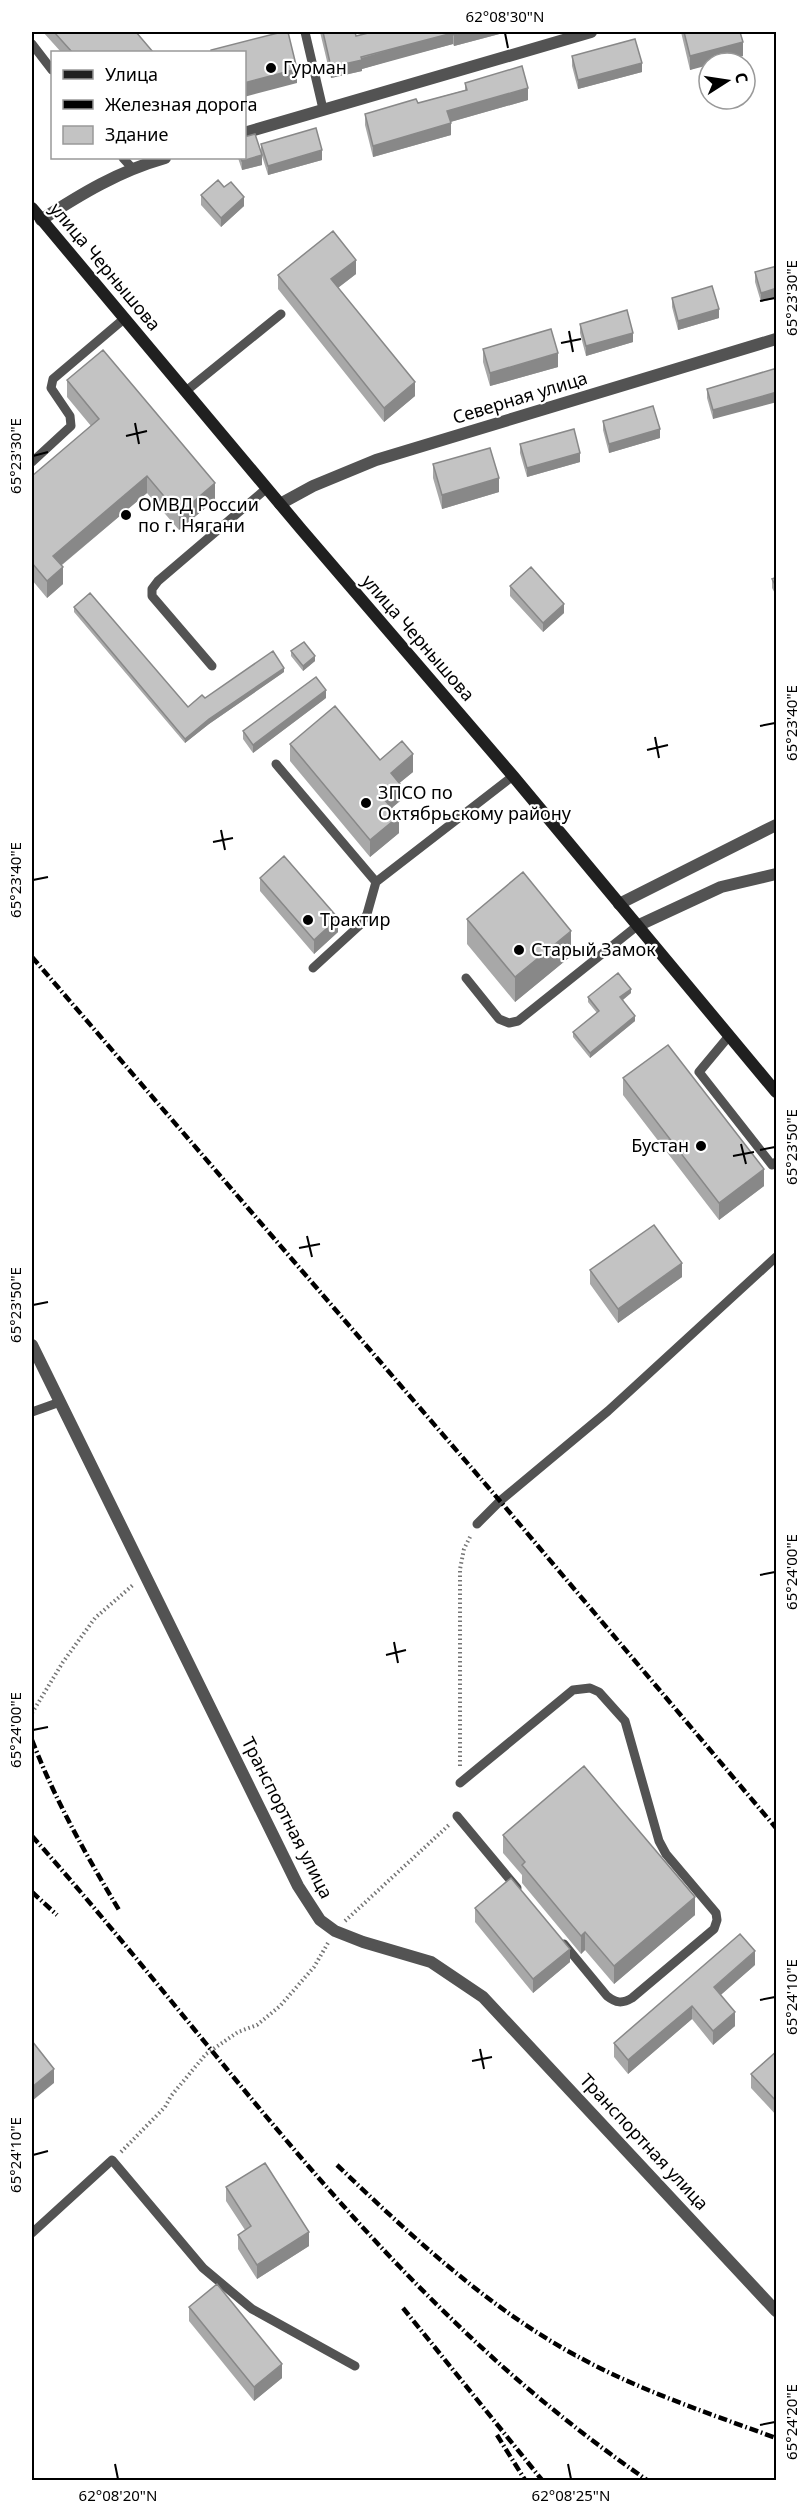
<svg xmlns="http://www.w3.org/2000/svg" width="808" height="2512" viewBox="0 0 808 2512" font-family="'Noto Sans',sans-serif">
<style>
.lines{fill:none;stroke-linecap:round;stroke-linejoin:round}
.path{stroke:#757575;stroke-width:4;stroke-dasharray:1.5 3;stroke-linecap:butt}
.service{stroke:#535353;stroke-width:9}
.minor{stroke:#535353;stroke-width:12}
.secondary{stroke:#202020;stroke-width:12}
.rail{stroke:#000;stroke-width:4.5;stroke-dasharray:9 3 1.5 3;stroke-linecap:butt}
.wall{fill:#a8a8a8}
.shaded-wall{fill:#888}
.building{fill:#c3c3c3;stroke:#888;stroke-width:1.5}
.ticks{fill:none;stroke:#000;stroke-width:2}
.poi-dot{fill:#000;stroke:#fff;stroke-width:2}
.labels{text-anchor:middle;stroke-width:4.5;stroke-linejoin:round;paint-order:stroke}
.poi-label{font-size:18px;fill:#000;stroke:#fff;text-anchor:start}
.street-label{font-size:18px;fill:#000;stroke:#fff}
.neatline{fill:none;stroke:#000;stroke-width:2}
.ticks-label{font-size:15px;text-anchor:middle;fill:#000}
</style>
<rect width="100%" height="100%" fill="#fff"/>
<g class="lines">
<!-- path -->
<path class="path" d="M32 1713 63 1662 95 1618 133 1585
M460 1766V1569L464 1549 471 1535
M345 1921 450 1824
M121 2152 165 2107 171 2096 206 2054 238 2032 257 2025 280 2006 314 1967 328 1943"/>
<!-- service -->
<path class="service" d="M305 32 323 109
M32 44 52 70
M123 158 132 168
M186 391 281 314
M32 462 71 426 70 416 51 388 53 379 125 318
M212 666 152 596V589L158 581 267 488
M276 764 376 882 513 776
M313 968 361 924 367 914 376 882
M466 978 499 1019 509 1023 518 1021 637 926
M729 1036 699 1072 772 1165 776 1162
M32 1412 60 1402
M477 1524 500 1501 608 1411 776 1257
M460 1783 573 1690 590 1688 599 1692 625 1721 659 1841 666 1854 716 1913 717 1920 714 1929 632 1998C622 2004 616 2003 607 1996L564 1944
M457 1816 517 1888
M32 2233 112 2160 203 2268 252 2309 355 2366"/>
<!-- minor -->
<path class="minor" d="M244 133 591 32
M41 220C81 194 119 171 165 158
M280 504 313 486 376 460 776 339
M619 904 776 825
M637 926 721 887 776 874
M32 1345 298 1886 320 1920 335 1931 363 1942 431 1962 483 1997 776 2311"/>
<!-- secondary -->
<path class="secondary" d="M32 208 301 529 513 776 776 1092"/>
<!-- rail -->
<path class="rail" d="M32 957 500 1501 776 1828
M32 1740C55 1800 86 1855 119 1910
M32 1836C176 1998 303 2178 461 2328 519 2384 582 2435 647 2480
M32 1892 57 1915
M337 2165C409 2234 487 2307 575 2355 638 2390 708 2413 776 2438
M403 2308 542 2480
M497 2435 525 2480"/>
</g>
<!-- wall -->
<path class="wall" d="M43 32H136L153 52H61Z
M320 32H355L356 36 507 32 454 46 453 44 399 58 362 69V71L331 78Z
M681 32H740L743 56 715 63H709L690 70Z
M572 56 642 72 578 89 572 66Z
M465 83 528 100 450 122 451 135 373 157 365 125V114L418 103 465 90Z
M261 144 322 160 268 175 261 153Z
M238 158H244L262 165 242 170Z
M224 187 244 206 221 227 201 205V195Z
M777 266 761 302 755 282V272Z
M356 274 338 288 415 396 384 422 278 289V275Z
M672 298 719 318 678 330 672 307Z
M580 324 633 342 586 356 580 333Z
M483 349 558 367 490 386 483 362Z
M777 368 713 419 707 398V389Z
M67 380 215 500 179 530 147 493 62 565 63 584 47 598 32 580V476L91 426 67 397Z
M603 421 660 438 609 453 603 430Z
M520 444 580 462 527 477 520 453Z
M433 464 499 492 442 509 433 478Z
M777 577V597L772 588V579Z
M510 586 564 613 543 632 510 596Z
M74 607 188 707 205 698 284 672 209 724 185 743 74 612Z
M291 651 315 661 303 671 291 656Z
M326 698 253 753 243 739V731Z
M290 744 380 760 413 772 399 783 400 801 392 808 399 833 370 857 290 761Z
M260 878 338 932 314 954 260 891Z
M467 919 571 956 515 1002 467 944Z
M631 993 623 1000 635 1021 590 1058 573 1037V1032L597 1013 588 1002V997Z
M623 1078 764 1186 719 1220 623 1095Z
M590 1270 682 1277 618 1323 590 1284Z
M503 1835 695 1915 614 1984 585 1950 581 1954 522 1883V1875L503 1853Z
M475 1908 570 1962 533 1993 475 1922Z
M755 1965 720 1995 735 2026 713 2045 692 2019 628 2074 614 2057V2043Z
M777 2051V2116L751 2088V2074Z
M226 2187 309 2246 257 2279 238 2249V2235L245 2230 226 2201Z
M189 2307 282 2378 254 2401 189 2321Z"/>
<!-- shaded-wall -->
<path class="shaded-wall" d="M466 32H507L454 46V35Z
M453 33V44L362 69V71L331 78V67L399 47Z
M743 42V56L715 63H709V65L690 70V56Z
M642 63V72L578 89V80Z
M297 69V83L244 97V83Z
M528 88V100L447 123V111Z
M451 123V135L373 157V146Z
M322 150V160L268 175V166Z
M262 155V165L242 170V161Z
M244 197V206L221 227V218Z
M356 260V274L331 293V279Z
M777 288V298L761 302V293Z
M719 309V318L678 330V321Z
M633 333V342L586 356V346Z
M558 353V367L490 386V373Z
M415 382V396L384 422V408Z
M777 392V402L713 419V410Z
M660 429V438L609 453V444Z
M580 453V462L527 477V468Z
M147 476V493L53 572V556Z
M499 478V492L442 509V495Z
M215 483V500L179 530V514Z
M63 567V584L47 598V581Z
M564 604V613L543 632V623Z
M315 656V661L303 671V666Z
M284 668V672L209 724 185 743V739L209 719Z
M326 690V698L253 753V745Z
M413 754V772L391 790V773Z
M400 784V801L383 815V798Z
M399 816V833L370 857V840Z
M338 918V932L314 954V940Z
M571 931V956L515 1002V977Z
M631 989V993L620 1002V997Z
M635 1016V1021L590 1058V1053Z
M764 1169V1186L719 1220V1203Z
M682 1263V1277L618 1323V1309Z
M695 1897V1915L614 1984V1966Z
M585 1932V1950L581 1954V1936Z
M570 1949V1962L533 1993V1979Z
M755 1951V1965L714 2001V1987Z
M692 2006V2019L628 2074V2060Z
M735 2012V2026L713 2045V2031Z
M54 2069V2083L32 2101V2087Z
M309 2232V2246L257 2279V2265Z
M282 2364V2378L254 2401V2387Z"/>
<!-- building -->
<path class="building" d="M54 32H136L153 52H72Z
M282 32H288L297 69 244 83V52H211V50Z
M323 32H355L356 36 372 32H466L454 35 453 33 399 47 361 57 362 60 331 67Z
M684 32H740L743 42 690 56Z
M635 39 642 63 578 80 572 56Z
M522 66 528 88 447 111 451 123 373 146 365 114 416 99 418 103 467 90 465 83Z
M316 128 322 150 268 166 261 144Z
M255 134 262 155 242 161 241 158H244V137Z
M218 180 224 187 231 182 244 197 221 218 201 195Z
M333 231 356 260 331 279 415 382 384 408 278 275Z
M777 266V288L761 293 755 272Z
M712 286 719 309 678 321 672 298Z
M627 310 633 333 586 346 580 324Z
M551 329 558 353 490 373 483 349Z
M103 350 215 483 179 514 147 476 53 556 63 567 47 581 32 563V476L99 419 67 380Z
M777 368V392L713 410 707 389Z
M653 406 660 429 609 444 603 421Z
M574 429 580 453 527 468 520 444Z
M490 448 499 478 442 495 433 464Z
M531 567 564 604 543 623 510 586Z
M777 577V588L772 579Z
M90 593 188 707 202 695 205 698 273 651 284 668 209 719 185 739 74 607Z
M304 642 315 656 303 666 291 651Z
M316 677 326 690 253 745 243 731Z
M335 706 380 760 402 741 413 754 391 773 400 784 383 798 399 816 370 840 290 744Z
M284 856 338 918 314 940 260 878Z
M523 872 571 931 515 977 467 919Z
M618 973 631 989 620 997 635 1016 590 1053 573 1032 599 1011 588 997Z
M668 1045 764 1169 719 1203 623 1078Z
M654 1225 682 1263 618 1309 590 1270Z
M584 1766 695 1897 614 1966 585 1932 581 1936 522 1865 525 1862 503 1835Z
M511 1878 570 1949 533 1979 475 1908Z
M740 1934 755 1951 714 1987 735 2012 713 2031 692 2006 628 2060 614 2043Z
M32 2041 54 2069 32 2087Z
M777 2051V2102L751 2074Z
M265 2163 309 2232 257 2265 238 2235 251 2226 226 2187Z
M217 2284 282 2364 254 2387 189 2307Z"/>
<!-- ticks -->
<path class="ticks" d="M505 33 508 48M760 301 775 298M569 331 573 352M561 343 581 339M135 423 139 444M126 436 147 431M33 456 48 452M760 726 775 723M655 737 659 758M647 750 668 745M221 830 225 850M213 842 233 838M33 880 48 877M741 1144 746 1164M760 1150 775 1147M733 1156 754 1152M307 1236 312 1257M299 1248 320 1244M33 1305 48 1302M760 1575 775 1572M394 1642 398 1663M386 1655 406 1650M33 1730 48 1727M760 2000 775 1997M480 2049 484 2069M472 2061 492 2057M33 2155 48 2151M760 2425 775 2422M115 2464 118 2479M568 2464 571 2479"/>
<!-- markers -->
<g class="poi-dot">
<circle cx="271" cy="68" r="6"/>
<circle cx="126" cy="515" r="6"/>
<circle cx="366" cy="803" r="6"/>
<circle cx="308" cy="920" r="6"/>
<circle cx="519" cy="950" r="6"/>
<circle cx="701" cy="1146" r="6"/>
</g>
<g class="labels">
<!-- poi labels -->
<g class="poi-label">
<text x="283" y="74">Гурман</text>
<text x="138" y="511">ОМВД России<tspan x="138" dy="21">по г. Нягани</tspan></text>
<text x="378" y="799">ЗПСО по<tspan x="378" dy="21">Октябрьскому району</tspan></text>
<text x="320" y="926">Трактир</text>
<text x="531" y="956">Старый Замок</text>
<text x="689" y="1152" text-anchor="end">Бустан</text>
</g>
<!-- street labels -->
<g class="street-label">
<text transform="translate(105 267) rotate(50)" y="6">улица Чернышова</text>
<text transform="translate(520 398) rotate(-17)" y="6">Северная улица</text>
<text transform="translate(418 638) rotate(49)" y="6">улица Чернышова</text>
<text transform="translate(287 1818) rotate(63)" y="6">Транспортная улица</text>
<text transform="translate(644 2142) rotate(47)" y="6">Транспортная улица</text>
</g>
</g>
<!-- border -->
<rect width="808" height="2512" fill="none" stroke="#ffffff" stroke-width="66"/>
<!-- legend -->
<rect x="51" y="51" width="195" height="108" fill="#ffffff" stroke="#999999" stroke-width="1.5"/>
<rect x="63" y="70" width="30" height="9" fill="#202020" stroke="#999999" stroke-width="1.5"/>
<text x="105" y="81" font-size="18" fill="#000000">Улица</text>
<rect x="63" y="100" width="30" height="9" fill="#000000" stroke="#999999" stroke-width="1.5"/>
<text x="105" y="111" font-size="18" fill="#000000">Железная дорога</text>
<rect x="63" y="126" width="30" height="18" fill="#c3c3c3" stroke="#999999" stroke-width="1.5"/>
<text x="105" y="141" font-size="18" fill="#000000">Здание</text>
<!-- north arrow -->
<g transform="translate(727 81) rotate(78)"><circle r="28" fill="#ffffff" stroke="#999999" stroke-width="1.5"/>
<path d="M0-4.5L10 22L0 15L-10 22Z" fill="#000000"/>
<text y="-9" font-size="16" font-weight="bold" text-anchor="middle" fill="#000000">С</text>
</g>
<rect x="33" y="33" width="742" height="2446" class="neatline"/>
<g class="ticks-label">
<text x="505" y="22">62°08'30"N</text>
<text transform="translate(792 298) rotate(-90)" y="5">65°23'30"E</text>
<text transform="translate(16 456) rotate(-90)" y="5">65°23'30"E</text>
<text transform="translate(792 723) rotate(-90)" y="5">65°23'40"E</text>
<text transform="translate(16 880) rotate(-90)" y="5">65°23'40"E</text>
<text transform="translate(792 1147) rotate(-90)" y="5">65°23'50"E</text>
<text transform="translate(16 1305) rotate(-90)" y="5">65°23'50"E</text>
<text transform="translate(792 1572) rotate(-90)" y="5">65°24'00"E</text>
<text transform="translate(16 1730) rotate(-90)" y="5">65°24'00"E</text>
<text transform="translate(792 1997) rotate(-90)" y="5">65°24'10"E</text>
<text transform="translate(16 2155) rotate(-90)" y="5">65°24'10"E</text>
<text transform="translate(792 2422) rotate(-90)" y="5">65°24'20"E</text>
<text x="118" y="2501">62°08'20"N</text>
<text x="571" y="2501">62°08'25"N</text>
</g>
</svg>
